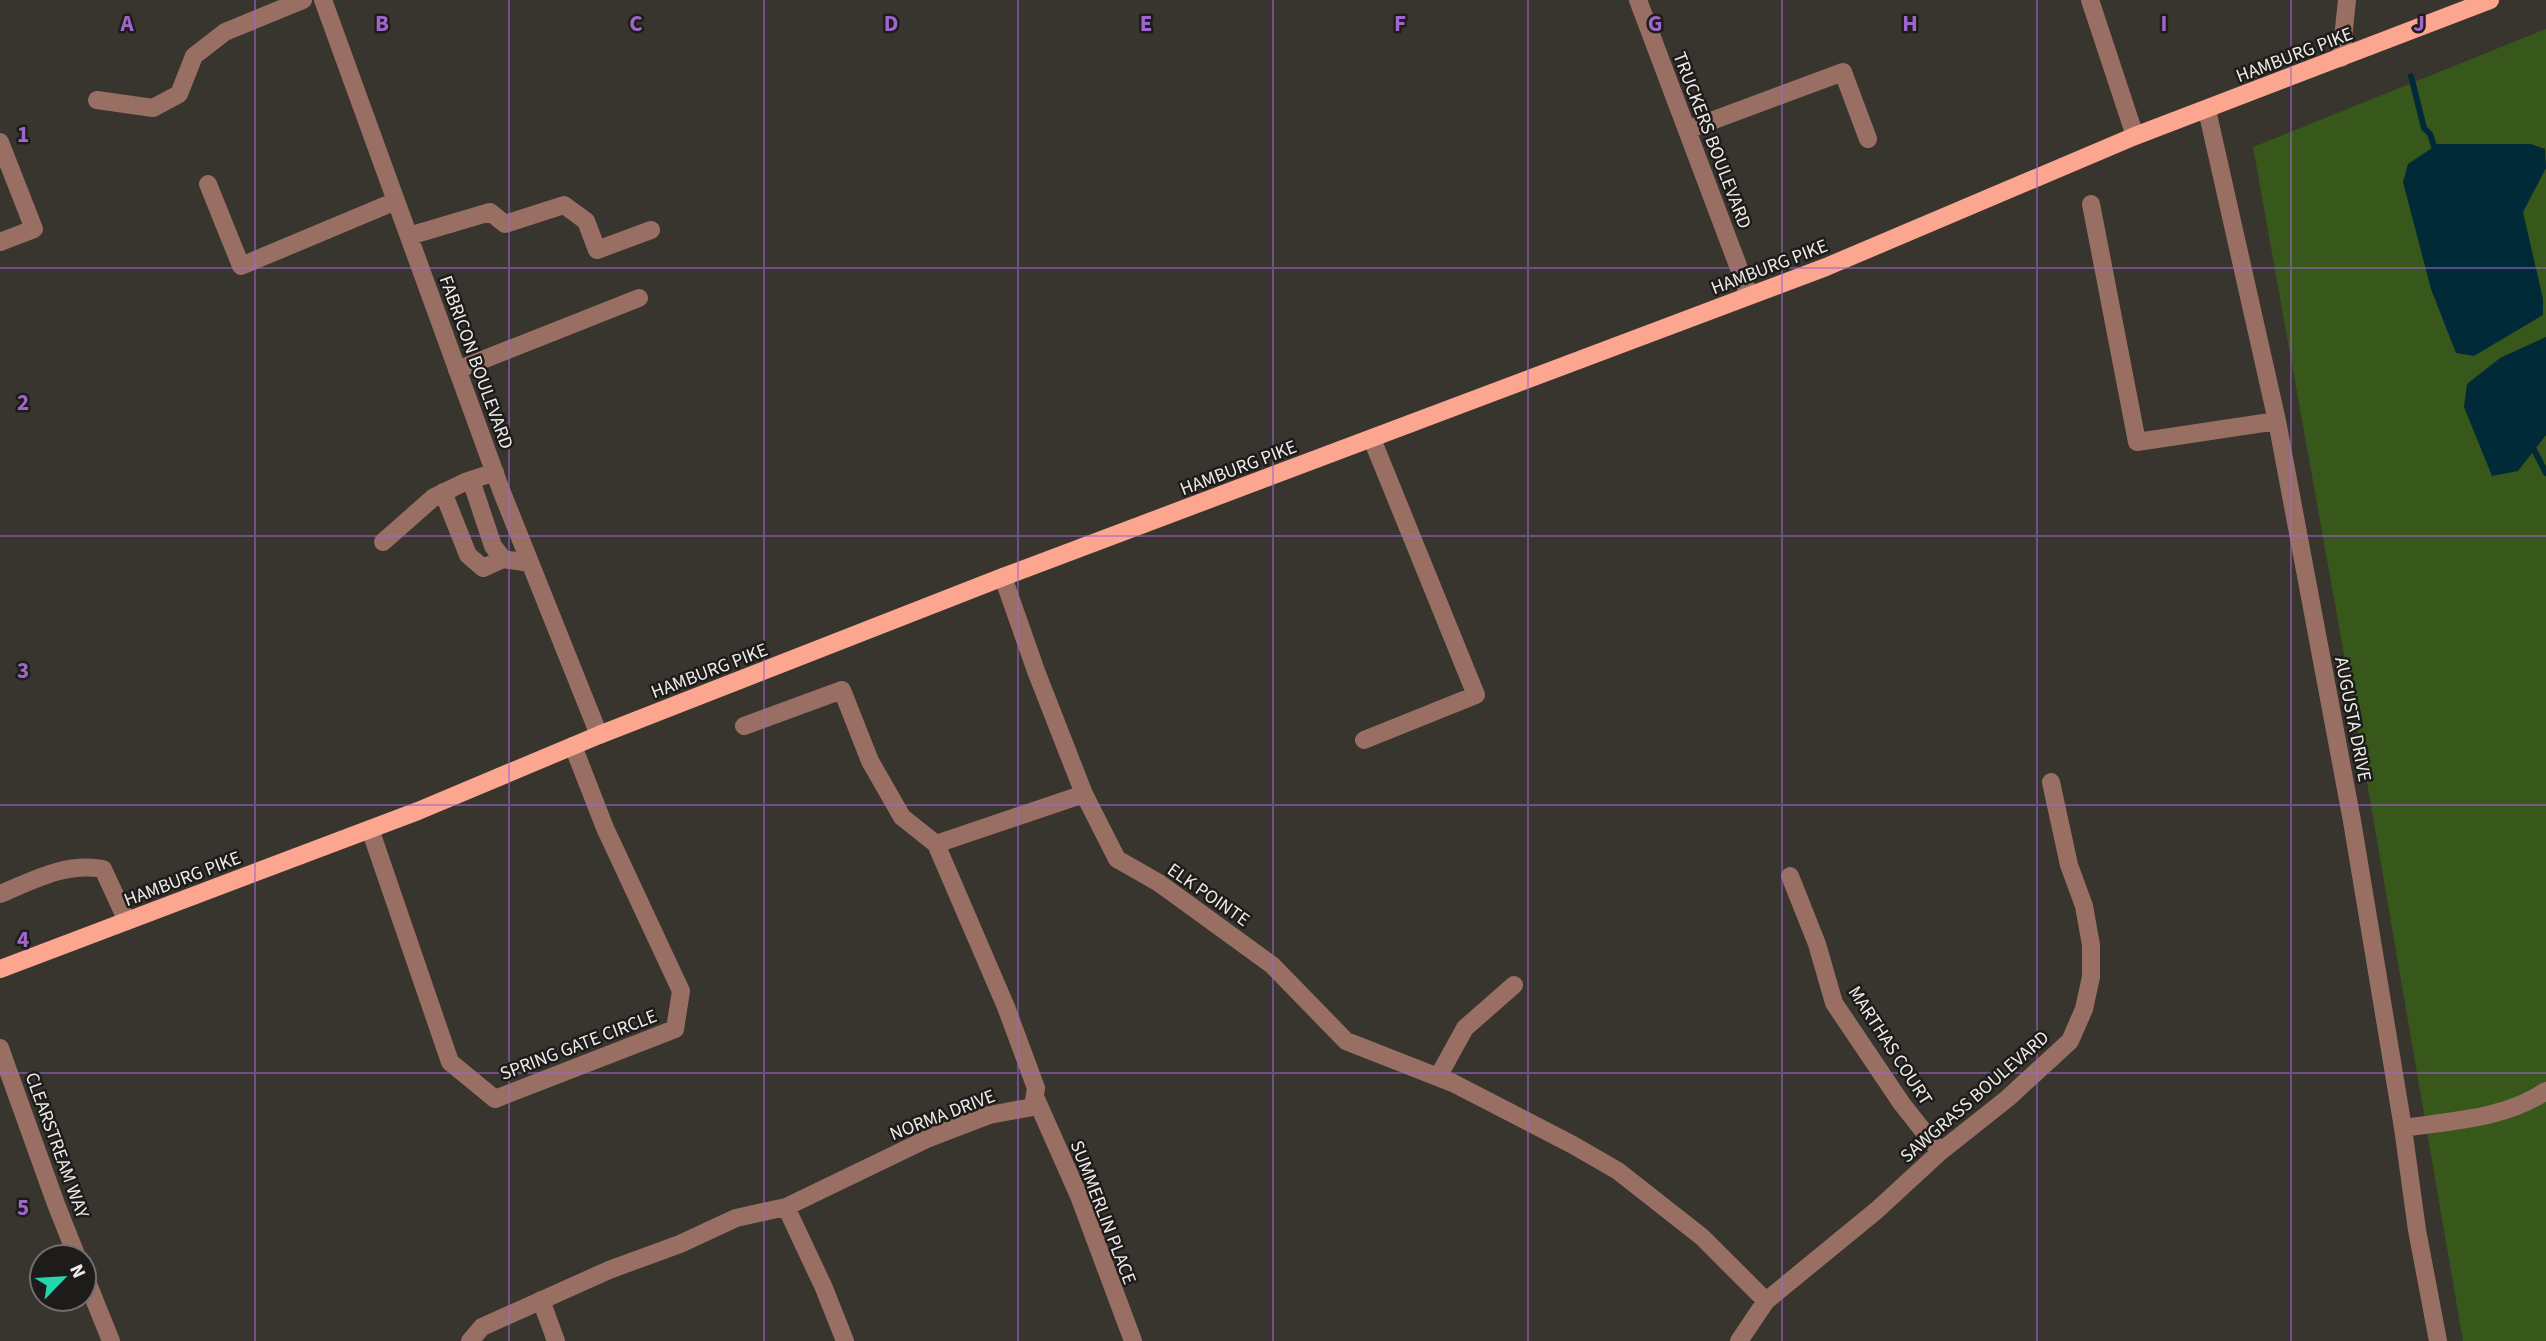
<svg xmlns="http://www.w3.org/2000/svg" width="2546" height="1341" viewBox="0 0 2546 1341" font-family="'Source Sans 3',sans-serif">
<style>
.green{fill:#37571b}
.water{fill:#002a38}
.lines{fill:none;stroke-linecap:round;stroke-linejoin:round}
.stream{stroke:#002a38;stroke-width:6}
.minor{stroke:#996f64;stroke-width:18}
.major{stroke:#fca690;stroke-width:18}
.grid{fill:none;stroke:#9e66cb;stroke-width:2;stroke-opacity:0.55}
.labels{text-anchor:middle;stroke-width:5;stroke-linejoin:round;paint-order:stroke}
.street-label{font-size:19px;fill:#eeece8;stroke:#1e1c1a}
.grid-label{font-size:23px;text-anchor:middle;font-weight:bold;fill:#9e66cb;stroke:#1e1c1a;stroke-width:5;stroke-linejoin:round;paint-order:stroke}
</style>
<rect width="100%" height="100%" fill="#38352f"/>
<!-- green -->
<path class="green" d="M2546 29V1341H2463L2369 794 2253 147Z"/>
<!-- water -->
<path class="water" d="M2438 144H2531L2545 149 2546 168 2523 212 2543 299V315L2474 356 2456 353 2431 289 2403 182 2408 164Z
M2546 337V435L2518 471 2492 476 2464 407 2467 384 2500 358Z"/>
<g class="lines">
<!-- stream -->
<path class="stream" d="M2411 76 2424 128 2430 134 2436 152
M2531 444 2546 473"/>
<!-- minor -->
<path class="minor" d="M323 0 501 490 599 735
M1638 0 1749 295
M2090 0 2135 136
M2341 58 2347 0
M97 100 153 108 179 94 194 56 225 32 303 0
M2207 110 2277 421 2352 821 2403 1128 2417 1230 2438 1341
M1687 130 1843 72 1868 139
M0 142 34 229 0 242
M208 184 241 266 396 201
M2091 204 2137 442 2277 421
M409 236 490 212 505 224 564 205 586 221 597 250 651 230
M457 370 639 298
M471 480 493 546 503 559 530 563
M443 492 468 555 483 568 503 559
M383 542 434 497 465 482 495 472
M1003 577 1036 671 1084 794 1117 859 1159 883 1272 965 1346 1041 1453 1083 1573 1145 1618 1171 1702 1237 1766 1301
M744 726 842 690 870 761 902 817 936 844
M1364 740 1476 695 1372 439
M370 829 450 1062 495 1099 675 1029 681 991 605 828 573 746
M1790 876 1817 944 1834 1003 1902 1104 1940 1152
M0 894C34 880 66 862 103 869L127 921
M0 1048 56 1204 77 1257
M1438 1077 1465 1028 1514 985
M1036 1099 1079 1196 1133 1341
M2403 1128C2451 1121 2505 1119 2546 1091
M786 1207 824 1288 845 1341
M84 1274 111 1341
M541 1300 556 1341
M470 1341 482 1327 609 1270 680 1244 736 1218 786 1207 929 1138 989 1115 1033 1107 1036 1088 1006 1007 936 844 1084 794
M1739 1341 1766 1301 1877 1210 1940 1152 2008 1098 2070 1041 2084 1009 2091 977V945L2084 906 2069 865 2051 782"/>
<!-- major -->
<path class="major" d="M0 969 418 811 599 735 1003 577 1826 267 2135 136 2490 0"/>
</g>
<!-- grid -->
<path class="grid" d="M255 0V1341M509 0V1341M764 0V1341M1018 0V1341M1273 0V1341M1528 0V1341M1782 0V1341M2037 0V1341M2291 0V1341M0 268H2546M0 536H2546M0 805H2546M0 1073H2546"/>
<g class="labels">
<!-- street labels -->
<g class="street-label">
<text transform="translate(2294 54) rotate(-21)" y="7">HAMBURG PIKE</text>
<text transform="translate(1713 140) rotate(69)" y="7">TRUCKERS BOULEVARD</text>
<text transform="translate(1769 266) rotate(-21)" y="7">HAMBURG PIKE</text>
<text transform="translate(477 362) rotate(70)" y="7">FABRICON BOULEVARD</text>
<text transform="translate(1238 467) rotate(-21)" y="7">HAMBURG PIKE</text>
<text transform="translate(709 670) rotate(-21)" y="7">HAMBURG PIKE</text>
<text transform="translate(2354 719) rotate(79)" y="7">AUGUSTA DRIVE</text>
<text transform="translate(182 878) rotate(-21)" y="7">HAMBURG PIKE</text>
<text transform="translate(1209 894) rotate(35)" y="7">ELK POINTE</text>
<text transform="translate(578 1044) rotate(-21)" y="7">SPRING GATE CIRCLE</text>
<text transform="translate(1891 1045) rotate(57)" y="7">MARTHAS COURT</text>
<text transform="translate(1974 1096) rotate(-41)" y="7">SAWGRASS BOULEVARD</text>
<text transform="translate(942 1114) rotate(-21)" y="7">NORMA DRIVE</text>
<text transform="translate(58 1145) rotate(70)" y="7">CLEARSTREAM WAY</text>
<text transform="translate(1104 1212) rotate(69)" y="7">SUMMERLIN PLACE</text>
</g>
</g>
<g class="grid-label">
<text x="127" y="31">A</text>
<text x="382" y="31">B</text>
<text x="636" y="31">C</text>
<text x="891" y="31">D</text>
<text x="1146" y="31">E</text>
<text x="1400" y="31">F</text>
<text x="1655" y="31">G</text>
<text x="1910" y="31">H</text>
<text x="2164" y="31">I</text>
<text x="2419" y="31">J</text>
<text x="23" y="142">1</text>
<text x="23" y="410">2</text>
<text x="23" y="678">3</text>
<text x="23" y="947">4</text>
<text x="23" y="1215">5</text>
</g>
<!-- north arrow -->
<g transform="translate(63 1278) rotate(65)"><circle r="33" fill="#1e1c1a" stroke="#716f6c" stroke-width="2"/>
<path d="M0-5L12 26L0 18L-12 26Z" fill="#24d5ae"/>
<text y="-10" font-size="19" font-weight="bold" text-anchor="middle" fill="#eeece8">N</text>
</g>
</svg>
